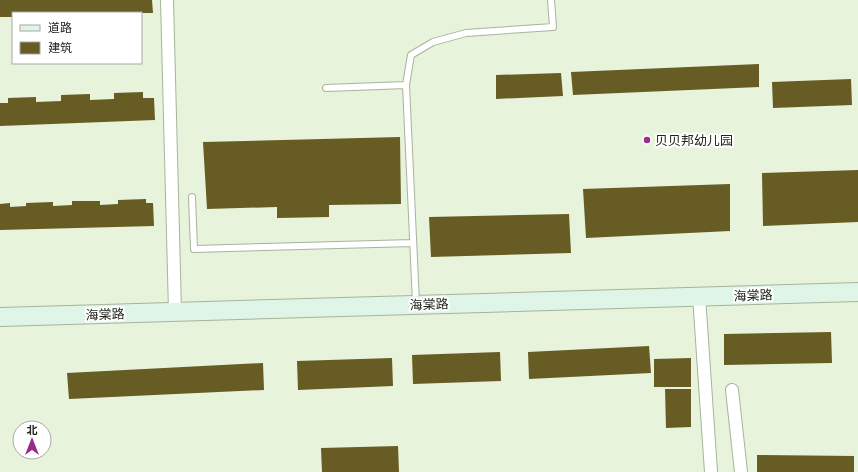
<svg xmlns="http://www.w3.org/2000/svg" width="858" height="472" viewBox="0 0 858 472" font-family="Overpass,'Noto Sans SC',sans-serif">
<style>
.building{fill:#675c24}
.lines{fill:none;stroke-linecap:round;stroke-linejoin:round}
.lane-casing{stroke:#a8b39c;stroke-width:8}
.street-casing{stroke:#a8b39c;stroke-width:14}
.secondary-casing{stroke:#a8b39c;stroke-width:20}
.lane{stroke:#fff;stroke-width:6}
.street{stroke:#fff;stroke-width:12}
.secondary{stroke:#dff5e8;stroke-width:18}
.poi-dot{fill:#992b8a;stroke:#fff;stroke-width:1.5}
.labels{text-anchor:middle;stroke-width:4;stroke-linejoin:round;paint-order:stroke}
.poi-label{font-size:13px;fill:#22261e;stroke:#fff;text-anchor:start}
.street-label{font-size:13px;fill:#22261e;stroke:#fff}
</style>
<rect width="100%" height="100%" fill="#e7f3da"/>
<!-- building -->
<path class="building" d="M0 0H152L153 13H13V17H0Z
M759 64V87L573 95 571 72Z
M561 73 563 96 496 99V75Z
M851 79 852 105 773 108 772 82Z
M143 92V98H154L155 120 0 126V103H8V98L36 97V102L61 101V95L90 94V100L114 99V93Z
M400 137 401 204 329 205V217L277 218V207L207 209 203 142Z
M858 170V222L763 226 762 173Z
M730 184V231L586 238 583 189Z
M146 199V203H153L154 226 0 230V204L10 203V207L26 206V203L53 202V206L72 205V201H100V205L118 204V200Z
M569 214 571 253 431 257 429 217Z
M831 332 832 363 724 365V334Z
M649 346 651 373 529 379 528 352Z
M500 352 501 381 413 384 412 355Z
M392 358 393 386 298 390 297 361Z
M691 358V387H654V359Z
M263 363 264 390 69 399 67 373Z
M665 389H691V427L666 428Z
M398 446 399 472H322L321 448Z
M757 455 854 456V472H757Z"/>
<g class="lines">
<!-- lane casing -->
<g class="lane-casing">
<path id="lane" d="M326 88 406 85
M192 197 194 249 413 243
M416 303 406 85 411 55 433 42 466 33 553 27 551 0"/>
</g>
<!-- street casing -->
<g class="street-casing">
<path id="street" d="M167 0 175 312
M699 296 711 472
M732 390 741 472"/>
</g>
<!-- secondary casing -->
<g class="secondary-casing">
<path id="secondary" d="M0 317 858 292"/>
</g>
<!-- lane -->
<use href="#lane" class="lane"/>
<!-- street -->
<use href="#street" class="street"/>
<!-- secondary -->
<use href="#secondary" class="secondary"/>
</g>
<!-- markers -->
<circle class="poi-dot" cx="647" cy="140" r="4"/>
<g class="labels">
<!-- poi labels -->
<g class="poi-label">
<text x="655" y="145">贝贝邦幼儿园</text>
</g>
<!-- street labels -->
<g class="street-label">
<text transform="translate(753 295) rotate(-2)" y="5">海棠路</text>
<text transform="translate(429 304) rotate(-2)" y="5">海棠路</text>
<text transform="translate(105 314) rotate(-2)" y="5">海棠路</text>
</g>
</g>
<!-- legend -->
<rect x="12" y="12" width="130" height="52" fill="#ffffff" stroke="#a7a8a5"/>
<rect x="20" y="25" width="20" height="6" fill="#dff5e8" stroke="#a7a8a5"/>
<text x="48" y="32" font-size="12" fill="#22261e">道路</text>
<rect x="20" y="42" width="20" height="12" fill="#675c24" stroke="#a7a8a5"/>
<text x="48" y="52" font-size="12" fill="#22261e">建筑</text>
<!-- north arrow -->
<g transform="translate(32 440)"><circle r="19" fill="#ffffff" stroke="#a7a8a5"/>
<path d="M0-3L7 15L0 10L-7 15Z" fill="#992b8a"/>
<text y="-6" font-size="11" font-weight="bold" text-anchor="middle" fill="#22261e">北</text>
</g>
</svg>
